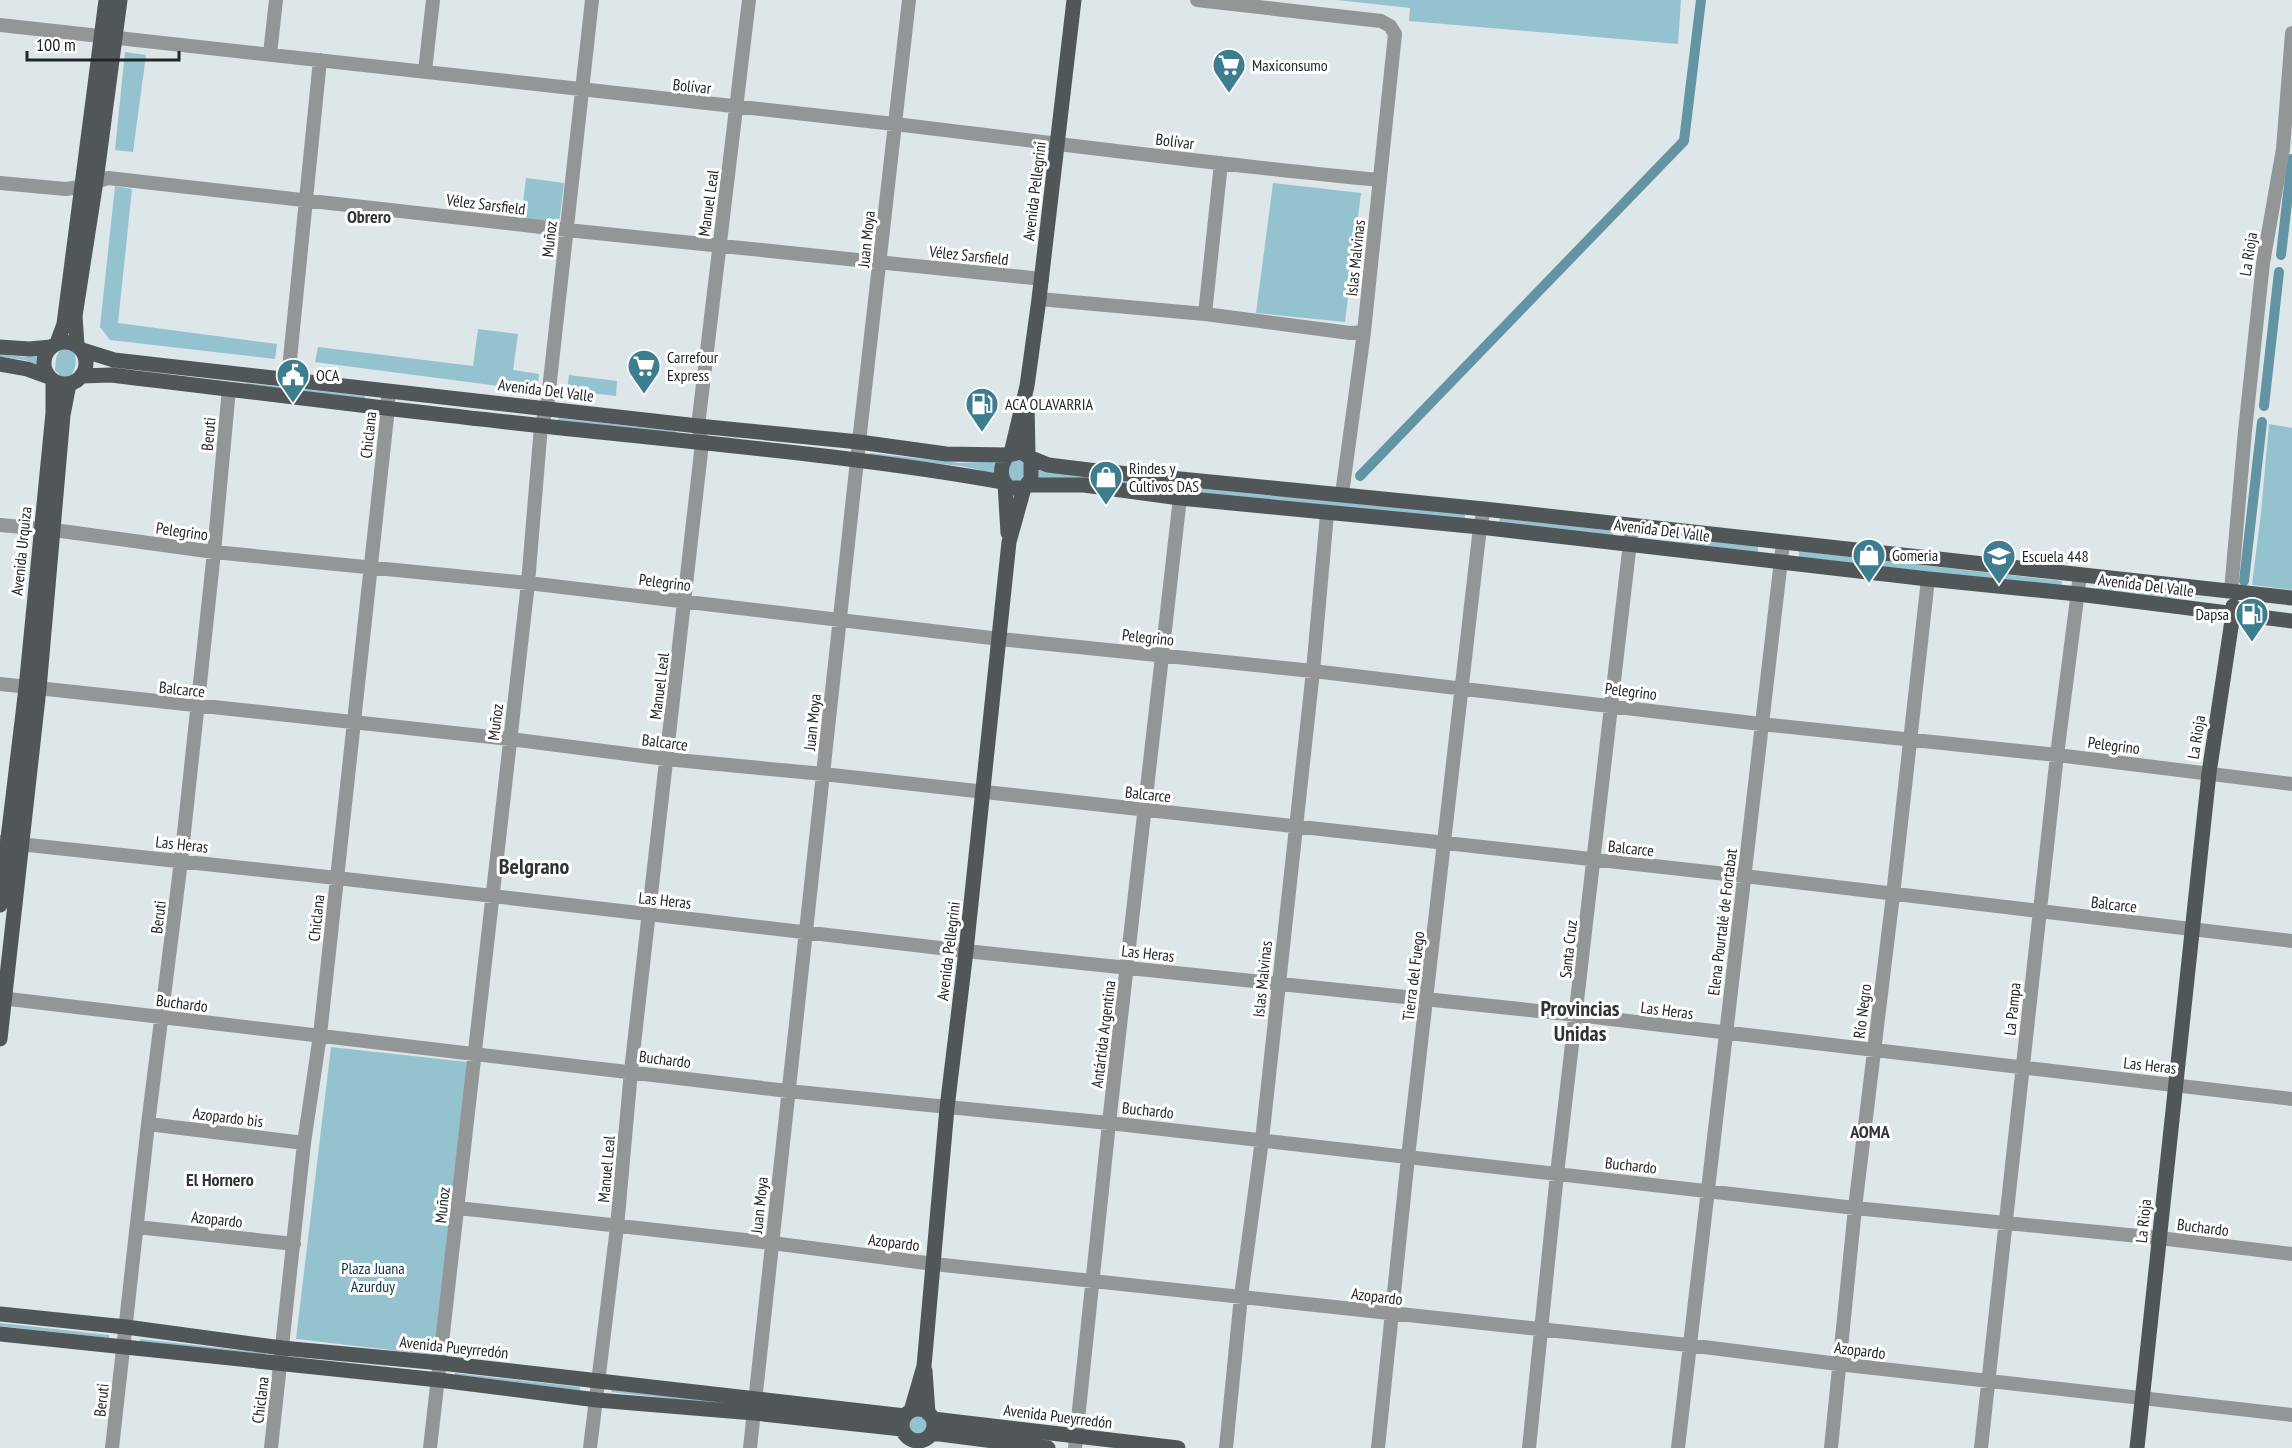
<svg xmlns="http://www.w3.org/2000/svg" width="2292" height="1448" viewBox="0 0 2292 1448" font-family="'PT Sans Narrow',sans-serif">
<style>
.green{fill:#94c2cf}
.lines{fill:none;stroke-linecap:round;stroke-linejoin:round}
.canal{stroke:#6294a3;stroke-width:10}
.minor{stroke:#939697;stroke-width:14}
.major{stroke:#515759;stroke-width:15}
.labels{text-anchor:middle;stroke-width:6;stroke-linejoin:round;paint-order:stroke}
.poi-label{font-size:16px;fill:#232627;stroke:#fff;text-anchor:start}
.street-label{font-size:16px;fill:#232627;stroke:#fff}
.park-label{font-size:16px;fill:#063843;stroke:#fff}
.neighbourhood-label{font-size:18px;font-weight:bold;fill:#2f3537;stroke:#fff}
.district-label{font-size:22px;font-weight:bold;fill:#2f3537;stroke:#fff}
</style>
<rect width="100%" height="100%" fill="#dde6e8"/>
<!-- green -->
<path class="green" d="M1337 0H1681L1678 44 1409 21 1410 8Z
M125 52 146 55 133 152 115 150Z
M526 178 564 183 559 224 521 219Z
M1273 183 1361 193 1345 322 1256 313Z
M115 186 132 189 118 323 277 344 275 359 110 340 100 327Z
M478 329 518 334 513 370 539 374 537 391 315 362 318 347 473 366Z
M66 347C80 351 77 369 69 378L63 379 55 370C56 361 55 350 66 347Z
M0 354 25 357 43 354 40 362 41 367 25 360 0 357Z
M569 375 617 381 616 396 567 390Z
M247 383 365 396V399L247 386Z
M558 418 676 431V434L558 421Z
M2269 424 2292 428V590L2252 585 2261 513Z
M870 453 960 463 995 461 993 475 976 469 960 466 870 456Z
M1009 460H1024C1024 474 1028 479 1012 484L1006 472Z
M1039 468 1050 472 1159 485V490L1038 480Z
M1195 488 1465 514V520L1194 494Z
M1500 518 1614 531 1613 537 1499 523Z
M1647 538 1683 543 1688 538 1758 546V552Z
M1799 551 2062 581 2061 587 1799 557Z
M2097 584 2212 599 2175 595 2170 599 2096 590Z
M331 1047 467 1062 434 1355 296 1339Z
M0 1323 109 1335V1338L0 1326Z
M140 1339 265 1353V1356L140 1342Z
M455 1373 580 1387V1390L455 1376Z
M612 1390 737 1403 736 1406 611 1392Z
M908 1425a10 10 0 1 1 20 0a10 10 0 1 1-20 0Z"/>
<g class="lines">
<!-- canal -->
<path class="canal" d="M2281 255 2292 159
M2264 406 2279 272
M1360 476 1684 141 1701 0
M2244 581 2262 422"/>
<!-- minor -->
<path class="minor" d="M1197 0 1381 21 1390 26 1395 34 1364 332 1342 494
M0 25C298 57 596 91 894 124 1056 143 1217 165 1380 180
M270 54 276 0
M425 71 433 0
M0 183 66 189 80 187 108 178 567 230 1042 279
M1039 299 1205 314 1350 333 1364 332
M1205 314 1221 163
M288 379 320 60
M0 525 54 530 214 552 528 583 1000 639 1313 671 1761 724 2057 755 2292 784
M2231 591 2245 431 2263 263 2283 149 2292 33
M0 684 510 739 666 759 823 774 1744 876 2292 941
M0 842 337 878 966 951 1577 1015 2292 1099
M0 998 788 1091 1109 1123 1855 1208 2159 1238 2292 1254
M148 1124 304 1143
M458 1208 772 1243 934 1264 1688 1345 1838 1364 2292 1415
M137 1227 294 1244
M112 1448 148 1124 181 861 214 552 229 389
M271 1448 304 1143 320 1035 388 408V391
M430 1448 528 583 541 426 547 408 592 0
M590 1448 617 1227 631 1071 702 443 698 426 749 0
M750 1448 859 442 909 0
M1075 1448 1109 1123 1182 480
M1226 1448 1241 1296 1262 1140 1313 671 1327 514
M1378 1448 1408 1157 1480 527 1484 509
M1529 1448 1557 1174 1632 525
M1678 1448 1783 543
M1831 1448 1855 1208 1893 895 1928 579
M1981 1448 2057 755 2080 575"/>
<!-- major -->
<path class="major" d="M44 363a21 21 0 1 1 42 0a21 21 0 1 1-42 0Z
M57 343 64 324 106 0
M77 345 75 316 96 181 120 0
M0 347 29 349 51 347
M82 350 114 360 698 426 859 442 946 454 1008 455
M0 364 27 369 49 377
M81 376 111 375C255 392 400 411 544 426 697 443 852 455 1003 482
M1027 401 1028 455
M1021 452 1031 458V479L1024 488H1009C999 479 999 466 1008 455Z
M1011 453 1027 386 1039 299 1074 0
M1031 458 1048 465 1089 470 1484 509 2292 598
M1005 484 1008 533
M1028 485H1084L1180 498 1480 527 1928 579 2078 594 2292 621
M0 905 26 688 53 413V380
M0 1039 39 689 63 415 69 384
M0 1314 126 1327 282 1348 441 1363 905 1416
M0 1334 439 1380 597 1400 754 1413 902 1429
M925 1371 928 1413
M902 1425a16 16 0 1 1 32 0a16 16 0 1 1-32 0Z
M911 1411 924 1366 947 1108 966 951 1009 542 1024 488
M933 1419 1178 1448
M932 1433 1048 1448
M2137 1448 2209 773 2233 614V606"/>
</g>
<!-- icons -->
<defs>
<g id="supermarket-pin" transform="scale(1.725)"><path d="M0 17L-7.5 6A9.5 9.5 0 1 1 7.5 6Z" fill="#3c7d8f" stroke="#fff"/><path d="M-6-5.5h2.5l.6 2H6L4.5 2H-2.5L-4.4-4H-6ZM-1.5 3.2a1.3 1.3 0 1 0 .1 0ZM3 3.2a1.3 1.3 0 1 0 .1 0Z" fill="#fff"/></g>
<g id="civic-pin" transform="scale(1.725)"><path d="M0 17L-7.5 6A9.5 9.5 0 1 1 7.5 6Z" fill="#3c7d8f" stroke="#fff"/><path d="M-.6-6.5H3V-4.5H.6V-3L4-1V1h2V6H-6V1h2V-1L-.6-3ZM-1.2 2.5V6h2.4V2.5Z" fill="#fff"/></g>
<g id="fuel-pin" transform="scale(1.725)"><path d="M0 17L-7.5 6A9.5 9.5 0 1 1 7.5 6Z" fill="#3c7d8f" stroke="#fff"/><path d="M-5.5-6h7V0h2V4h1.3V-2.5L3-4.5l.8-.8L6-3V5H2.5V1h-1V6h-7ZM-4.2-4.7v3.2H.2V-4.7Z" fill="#fff"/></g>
<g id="shop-pin" transform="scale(1.725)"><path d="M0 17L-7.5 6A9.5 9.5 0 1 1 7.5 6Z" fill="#3c7d8f" stroke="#fff"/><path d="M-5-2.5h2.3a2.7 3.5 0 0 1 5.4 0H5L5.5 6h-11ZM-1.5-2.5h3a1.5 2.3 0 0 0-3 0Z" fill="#fff"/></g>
<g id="school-pin" transform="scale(1.725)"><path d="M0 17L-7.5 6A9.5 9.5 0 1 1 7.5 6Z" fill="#3c7d8f" stroke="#fff"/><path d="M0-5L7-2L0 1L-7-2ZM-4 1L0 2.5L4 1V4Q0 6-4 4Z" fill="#fff"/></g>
</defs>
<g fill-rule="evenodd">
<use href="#supermarket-pin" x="1229" y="65"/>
<use href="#supermarket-pin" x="644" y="366"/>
<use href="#civic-pin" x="293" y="375"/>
<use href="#fuel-pin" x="982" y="404"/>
<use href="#shop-pin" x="1106" y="477"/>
<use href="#shop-pin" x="1869" y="555"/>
<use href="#school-pin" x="1999" y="556"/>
<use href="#fuel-pin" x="2252" y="614"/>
</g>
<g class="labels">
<!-- poi labels -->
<g class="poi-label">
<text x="1252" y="71">Maxiconsumo</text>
<text x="667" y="363">Carrefour<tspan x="667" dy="18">Express</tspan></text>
<text x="316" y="381">OCA</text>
<text x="1005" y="410">ACA OLAVARRIA</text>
<text x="1129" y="474">Rindes y<tspan x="1129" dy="18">Cultivos DAS</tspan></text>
<text x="1892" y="561">Gomeria</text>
<text x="2022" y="562">Escuela 448</text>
<text x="2229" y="620" text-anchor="end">Dapsa</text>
</g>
<!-- street labels -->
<g class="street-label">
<text transform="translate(692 86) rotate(6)" y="6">Bolívar</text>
<text transform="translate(1175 141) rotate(7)" y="6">Bolívar</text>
<text transform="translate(1034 191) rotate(-83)" y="6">Avenida Pellegrini</text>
<text transform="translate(708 203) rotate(-82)" y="6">Manuel Leal</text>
<text transform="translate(486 204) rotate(7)" y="6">Vélez Sarsfield</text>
<text transform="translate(549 239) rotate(-84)" y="6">Muñoz</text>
<text transform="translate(866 239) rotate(-84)" y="6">Juan Moya</text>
<text transform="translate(2248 254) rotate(-81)" y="6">La Rioja</text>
<text transform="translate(969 255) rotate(6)" y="6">Vélez Sarsfield</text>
<text transform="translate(1355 258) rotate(-84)" y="6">Islas Malvinas</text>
<text transform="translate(546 390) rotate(7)" y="6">Avenida Del Valle</text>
<text transform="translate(208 434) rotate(-85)" y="6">Beruti</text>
<text transform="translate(368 435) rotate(-84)" y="6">Chiclana</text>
<text transform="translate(1662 530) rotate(7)" y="6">Avenida Del Valle</text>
<text transform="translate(182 531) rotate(8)" y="6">Pelegrino</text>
<text transform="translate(21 551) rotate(-84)" y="6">Avenida Urquiza</text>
<text transform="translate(665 582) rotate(7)" y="6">Pelegrino</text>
<text transform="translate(2146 585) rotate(7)" y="6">Avenida Del Valle</text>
<text transform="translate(1148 637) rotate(6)" y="6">Pelegrino</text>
<text transform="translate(659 686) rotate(-83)" y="6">Manuel Leal</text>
<text transform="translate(182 689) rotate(6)" y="6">Balcarce</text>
<text transform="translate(1631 691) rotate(7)" y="6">Pelegrino</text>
<text transform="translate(495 722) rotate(-83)" y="6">Muñoz</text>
<text transform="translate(812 722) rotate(-84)" y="6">Juan Moya</text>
<text transform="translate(2196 737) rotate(-81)" y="6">La Rioja</text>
<text transform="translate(665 742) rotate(7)" y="6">Balcarce</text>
<text transform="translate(2114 745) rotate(7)" y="6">Pelegrino</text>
<text transform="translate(1148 794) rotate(6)" y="6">Balcarce</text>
<text transform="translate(182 844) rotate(6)" y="6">Las Heras</text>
<text transform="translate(1631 848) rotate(6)" y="6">Balcarce</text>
<text transform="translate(665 900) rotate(6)" y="6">Las Heras</text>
<text transform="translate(2114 904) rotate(6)" y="6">Balcarce</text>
<text transform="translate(158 917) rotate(-83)" y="6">Beruti</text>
<text transform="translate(316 918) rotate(-84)" y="6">Chiclana</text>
<text transform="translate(1722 922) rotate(-83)" y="6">Elena Pourtalé de Fortabat</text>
<text transform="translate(1568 949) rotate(-84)" y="6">Santa Cruz</text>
<text transform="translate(948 951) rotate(-83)" y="6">Avenida Pellegrini</text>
<text transform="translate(1148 953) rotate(6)" y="6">Las Heras</text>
<text transform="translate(1413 976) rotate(-83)" y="6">Tierra del Fuego</text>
<text transform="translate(1262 979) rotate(-84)" y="6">Islas Malvinas</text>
<text transform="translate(182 1003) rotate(7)" y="6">Buchardo</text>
<text transform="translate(2012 1009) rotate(-84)" y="6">La Pampa</text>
<text transform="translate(1667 1010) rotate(7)" y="6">Las Heras</text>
<text transform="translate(1862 1011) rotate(-83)" y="6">Río Negro</text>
<text transform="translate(1103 1034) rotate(-83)" y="6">Antártida Argentina</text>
<text transform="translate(665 1059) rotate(7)" y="6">Buchardo</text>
<text transform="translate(2150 1065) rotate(6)" y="6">Las Heras</text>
<text transform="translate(1148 1110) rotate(6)" y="6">Buchardo</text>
<text transform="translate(228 1117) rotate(7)" y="6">Azopardo bis</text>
<text transform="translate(1631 1165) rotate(6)" y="6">Buchardo</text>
<text transform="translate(606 1169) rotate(-85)" y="6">Manuel Leal</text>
<text transform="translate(442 1205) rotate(-84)" y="6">Muñoz</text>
<text transform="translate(759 1205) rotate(-84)" y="6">Juan Moya</text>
<text transform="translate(217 1219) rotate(6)" y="6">Azopardo</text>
<text transform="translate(2143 1221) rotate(-84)" y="6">La Rioja</text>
<text transform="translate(2203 1227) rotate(7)" y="6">Buchardo</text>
<text transform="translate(894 1242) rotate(7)" y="6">Azopardo</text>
<text transform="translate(1377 1296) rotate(7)" y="6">Azopardo</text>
<text transform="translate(454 1347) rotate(6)" y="6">Avenida Pueyrredón</text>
<text transform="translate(1860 1350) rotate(7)" y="6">Azopardo</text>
<text transform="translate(101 1400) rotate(-84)" y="6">Beruti</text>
<text transform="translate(260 1400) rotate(-83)" y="6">Chiclana</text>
<text transform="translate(1058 1416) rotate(7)" y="6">Avenida Pueyrredón</text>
</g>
<!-- park labels -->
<g class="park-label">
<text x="373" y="1274">Plaza Juana<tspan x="373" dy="18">Azurduy</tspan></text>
</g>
<!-- neighbourhood labels -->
<g class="neighbourhood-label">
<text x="369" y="223">Obrero</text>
<text x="1870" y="1138">AOMA</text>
<text x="220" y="1186">El Hornero</text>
</g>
<!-- district labels -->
<g class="district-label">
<text x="534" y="874">Belgrano</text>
<text x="1580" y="1016">Provincias<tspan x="1580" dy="25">Unidas</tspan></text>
</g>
</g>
<!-- scale -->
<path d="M27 51v9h152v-9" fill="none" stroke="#232627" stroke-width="3"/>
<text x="36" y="51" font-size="18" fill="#232627" stroke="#ffffff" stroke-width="4.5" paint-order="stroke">100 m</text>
</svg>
